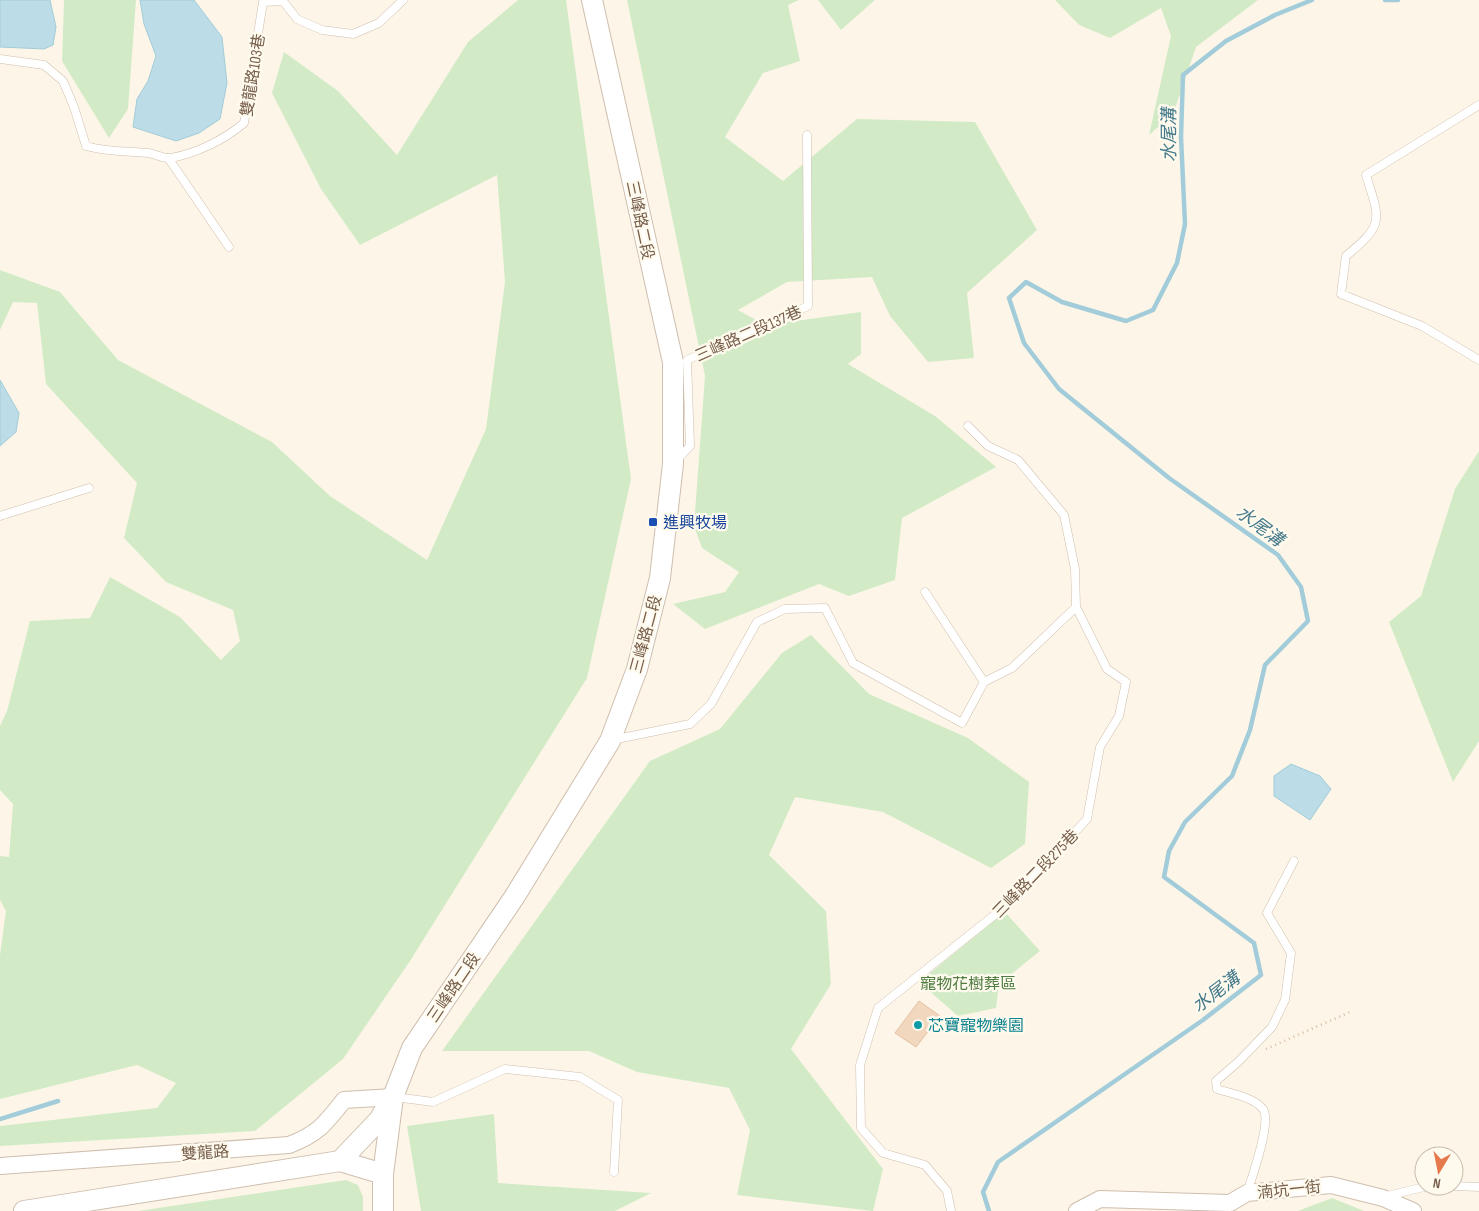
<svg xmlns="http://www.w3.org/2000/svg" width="1479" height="1211" viewBox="0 0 1479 1211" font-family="'Sofia Sans Condensed','Noto Sans TC',sans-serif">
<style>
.green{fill:#d2ebc6}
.water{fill:#bcdde7;stroke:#a2ccd9}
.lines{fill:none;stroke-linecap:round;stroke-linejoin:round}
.stream{stroke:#a2ccd9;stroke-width:4.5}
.building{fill:#f2d7bf;stroke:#e5bfa0}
.service-casing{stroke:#cfbead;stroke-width:9}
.minor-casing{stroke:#cfbead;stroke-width:18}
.tertiary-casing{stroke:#cfbead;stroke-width:22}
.path{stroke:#d8bba2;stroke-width:2.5;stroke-dasharray:1 4;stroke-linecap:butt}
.service{stroke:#fff;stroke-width:8}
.minor{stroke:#fff;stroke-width:16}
.tertiary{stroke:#fff;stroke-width:20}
.transit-dot{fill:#1a4fb4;stroke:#fffaee;stroke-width:2}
.culture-dot{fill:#0f9aa8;stroke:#fffaee;stroke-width:2}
.labels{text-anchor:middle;stroke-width:4.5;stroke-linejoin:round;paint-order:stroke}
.street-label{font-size:16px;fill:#775e4b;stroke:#fffaee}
.transit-label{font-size:16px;fill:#164399;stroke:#fffaee;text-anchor:start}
.park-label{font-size:16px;fill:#507d43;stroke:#fffaee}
.culture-label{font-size:16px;fill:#0d838f;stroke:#fffaee;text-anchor:start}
.water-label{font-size:18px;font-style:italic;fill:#457a8b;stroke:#fffaee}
</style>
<rect width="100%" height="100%" fill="#fdf6e8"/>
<!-- green -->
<path class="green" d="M64 0H136L128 109 109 138 62 61Z
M518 0H566L631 479 587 678 410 961 343 1059 255 1131 0 1146V1126L157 1108 176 1083 137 1065 0 1099V955L6 911 0 900V856L9 857 13 804 0 790V726L7 711 30 621 90 618 110 577 180 617 221 660 240 641 233 610 166 582 124 538 137 483 46 384 37 303 13 302 0 330V270L60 292 118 360 272 442 330 496 427 560 486 429 505 282 497 175 360 245 321 189 272 93 284 52 338 91 397 155 468 42Z
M627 0H799L788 5 800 61 763 73 725 137 783 181 857 119 975 122 1037 230 967 293 974 358 928 362 890 316 872 277 787 282 738 310 765 325 861 312V354L848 364 935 416 996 467 902 518 895 580 849 596 819 584 705 629 673 604 725 592 739 572 702 548 694 526 705 376Z
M818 0H875L841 30Z
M1055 0H1258L1196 47 1173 114 1149 135 1171 36 1161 8 1110 38 1079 25Z
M1479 451V741L1453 782 1389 622 1421 596 1455 489Z
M811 635 869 694 968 738 1029 782 1025 844 991 868 883 812 795 797 769 855 826 911 831 984 791 1049 883 1169 873 1211 737 1195 750 1130 729 1088 637 1072 589 1051H442L650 761 720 729 782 653Z
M1005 912 1040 951 999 984 996 1008 958 1016 919 982Z
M494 1114 498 1183 651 1193 615 1211H421L407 1126Z
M346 1180 358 1185 363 1197V1211H138Z
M1332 1198 1364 1211H1298Z"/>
<!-- water -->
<path class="water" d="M0 0H50L56 27 53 45 44 49 0 47Z
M140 0H194L222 37 227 83 220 119 199 133 176 141 133 127 137 99 148 81 156 56 144 24Z
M0 380 19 413 16 432 0 446Z
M1291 764 1320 776 1331 789 1310 820 1274 796V776Z"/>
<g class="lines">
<!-- stream -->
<path class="stream" d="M1385 0H1398
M0 1119 58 1101
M989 1211 983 1192 998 1162 1203 1020 1261 975 1254 943 1164 877 1169 851 1185 822 1232 776 1250 730 1265 665 1308 621 1301 587 1278 555 1169 478 1059 389 1024 343 1009 298 1026 282 1062 302 1126 321 1153 310 1177 263 1185 224 1181 137 1183 75 1226 41 1275 15 1312 0"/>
</g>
<!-- building -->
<path class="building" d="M919 1001 940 1016 916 1047 895 1033Z"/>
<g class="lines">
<!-- service casing -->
<g class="service-casing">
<path id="service" d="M0 59 44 65 63 81 74 107 86 146C107 152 126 151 148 153 155 154 164 159 171 158 197 153 224 140 244 123L263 2 283 1 297 19 322 30 353 34 379 23 403 0
M1479 105 1366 175C1380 220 1385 224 1346 256L1341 294 1422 326 1479 360
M169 159 229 247
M968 426 988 446 1018 460 1064 515 1075 569 1076 607
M676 461 690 446 687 360 808 306 807 135
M0 516 89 488
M612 740 690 724 711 704 757 622 785 609 825 608 853 663 962 723 984 682 925 592
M395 1097 433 1102 505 1069 580 1077 618 1100 614 1172
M1454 1186 1479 1187
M1247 1193C1252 1177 1272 1122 1263 1109 1255 1098 1230 1093 1217 1089L1216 1081 1238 1062 1272 1027 1285 1000 1291 953 1267 913 1294 861
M1387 1196 1428 1186
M951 1211 947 1191 925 1165 883 1153 861 1128 860 1065 878 1008 1007 905 1087 819 1100 747 1119 716 1126 682 1107 669 1076 607 1012 668 984 682"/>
</g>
<!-- minor casing -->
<g class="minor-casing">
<path id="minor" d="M0 1166 289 1145C318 1134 325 1124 344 1100L393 1097
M1077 1211 1100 1199 1230 1203 1247 1193 1331 1185 1383 1198 1413 1211"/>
</g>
<!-- tertiary casing -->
<g class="tertiary-casing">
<path id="tertiary" d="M340 1161 379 1120 389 1103
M24 1211 340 1161 383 1174
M383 1211V1174L393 1097 412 1048 515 896 610 741 637 669 660 578 673 464V362L592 0"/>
</g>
<!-- path -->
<path class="path" d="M1266 1049 1350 1012"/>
<!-- service -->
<use href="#service" class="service"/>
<!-- minor -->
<use href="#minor" class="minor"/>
<!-- tertiary -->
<use href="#tertiary" class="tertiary"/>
</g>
<!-- markers -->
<rect class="transit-dot" x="648" y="517" width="10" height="10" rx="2.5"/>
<circle class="culture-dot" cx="918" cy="1025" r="5"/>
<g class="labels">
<!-- street labels -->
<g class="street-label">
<text transform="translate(252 75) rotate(-81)" y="6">雙龍路103巷</text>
<text transform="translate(641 220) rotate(78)" y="6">三峰路二段</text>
<text transform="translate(748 333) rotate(-24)" y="6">三峰路二段137巷</text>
<text transform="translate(645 634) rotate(-75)" y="6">三峰路二段</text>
<text transform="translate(1035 873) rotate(-46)" y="6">三峰路二段275巷</text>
<text transform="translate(453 987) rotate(-56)" y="6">三峰路二段</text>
<text transform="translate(205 1152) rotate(-4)" y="6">雙龍路</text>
<text transform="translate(1289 1189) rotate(-6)" y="6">湳坑一街</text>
</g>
<!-- transit labels -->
<g class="transit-label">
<text x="663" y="528">進興牧場</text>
</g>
<!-- park labels -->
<g class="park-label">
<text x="968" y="989">寵物花樹葬區</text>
</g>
<!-- culture labels -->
<g class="culture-label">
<text x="928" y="1031">芯寶寵物樂園</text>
</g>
<!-- water labels -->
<g class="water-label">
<text transform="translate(1169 135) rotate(-90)" y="6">水尾溝</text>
<text transform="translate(1260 526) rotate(37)" y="6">水尾溝</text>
<text transform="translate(1216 992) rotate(-37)" y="6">水尾溝</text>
</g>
</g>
<!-- north arrow -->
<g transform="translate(1439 1171) rotate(190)"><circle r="24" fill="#fffaee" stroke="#c9bcad"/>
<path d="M0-4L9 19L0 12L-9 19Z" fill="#e67a4d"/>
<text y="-8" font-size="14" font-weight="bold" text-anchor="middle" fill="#775e4b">N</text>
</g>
</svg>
